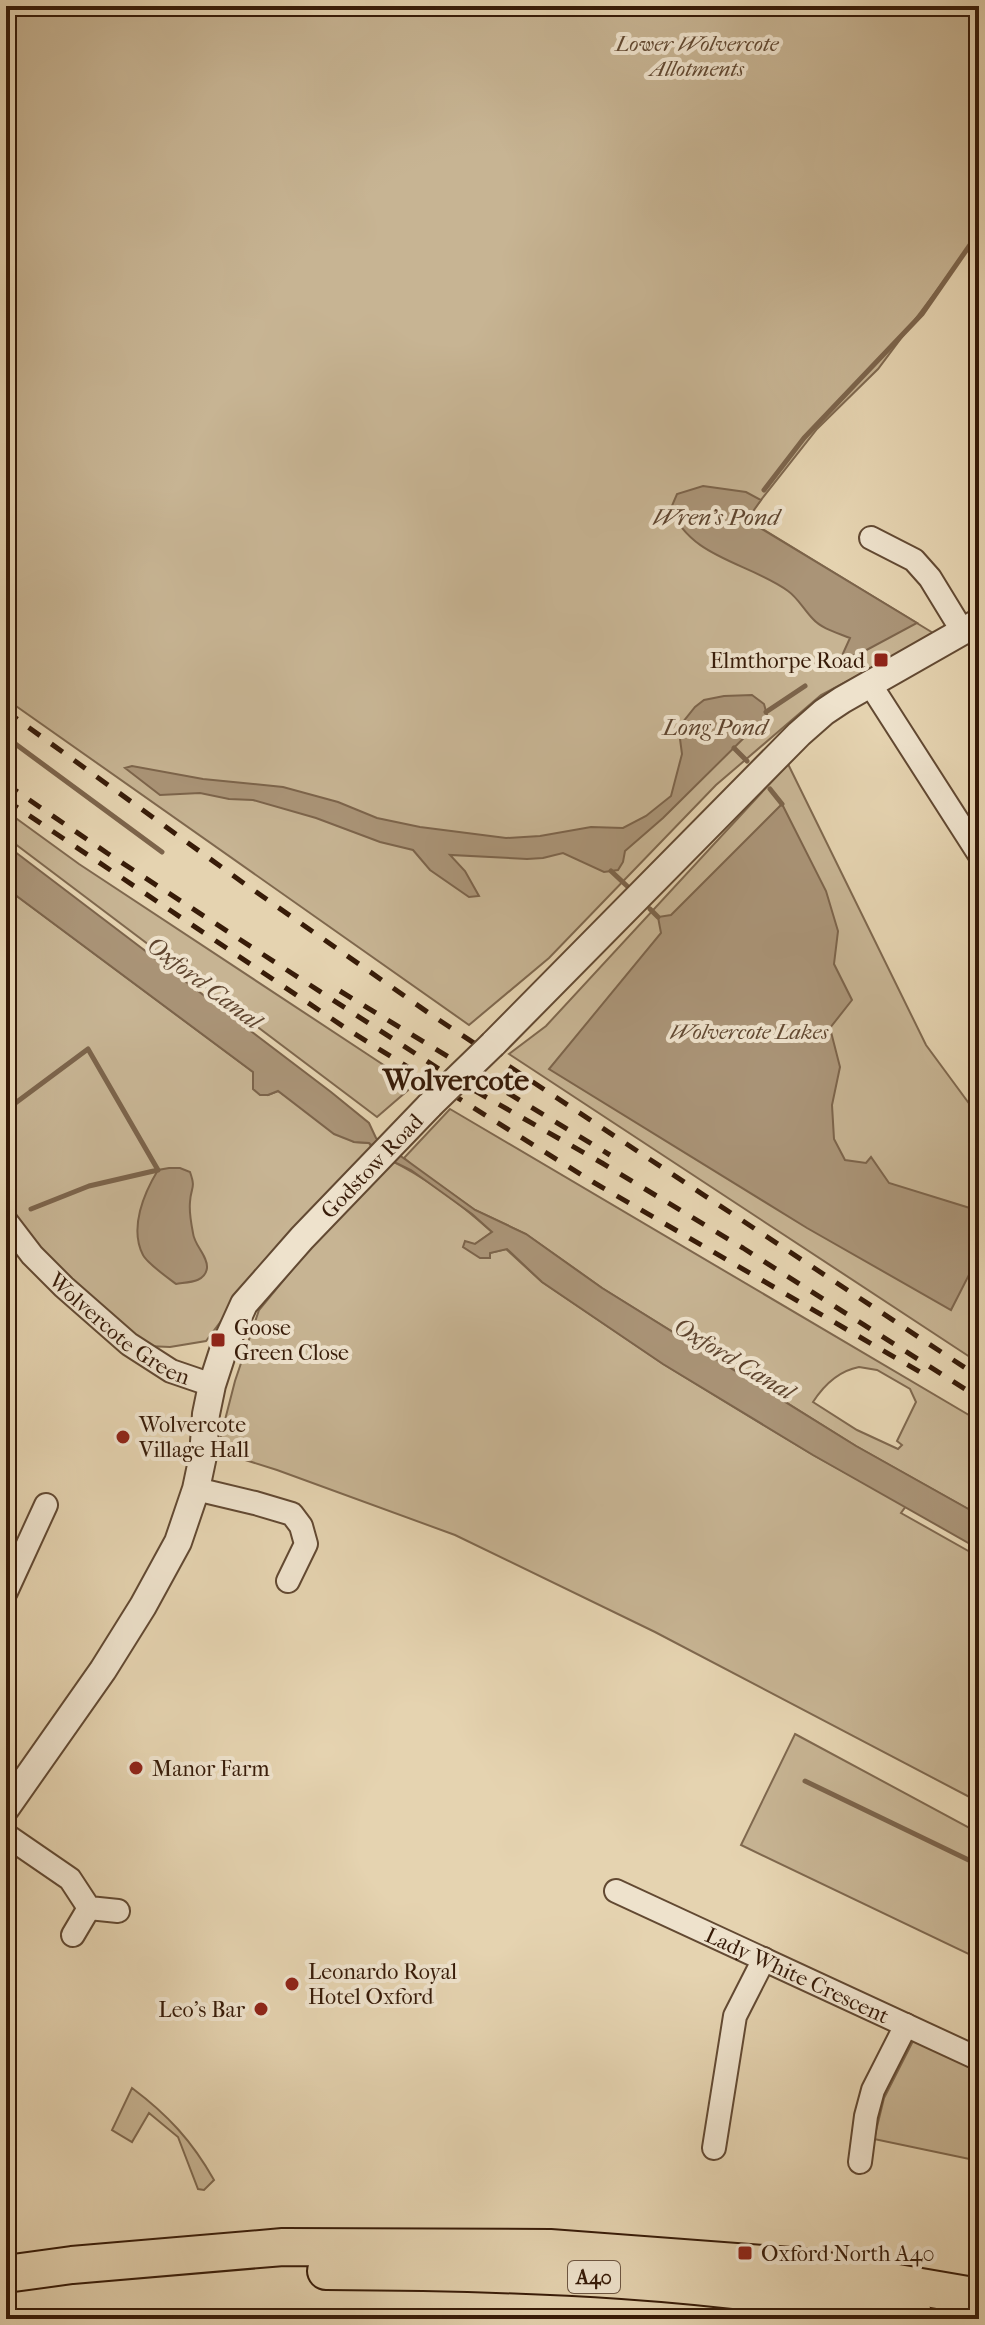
<svg xmlns="http://www.w3.org/2000/svg" width="985" height="2325" viewBox="0 0 985 2325" font-family="'IM FELL French Canon',serif">
<style>
.green{fill:#c7b493;stroke:#7f684e;stroke-width:2;fill-rule:evenodd}
.water{fill:#aa9477;stroke:#7c644b;stroke-width:2}
.lines{fill:none;stroke-linecap:round;stroke-linejoin:round}
.stream{stroke:#7c644b;stroke-width:5}
.minor-casing{stroke:#624932;stroke-width:26}
.tertiary-casing{stroke:#624932;stroke-width:30}
.trunk-casing{stroke:#371b08;stroke-width:40}
.minor{stroke:#eee2cc;stroke-width:22}
.tertiary{stroke:#eee2cc;stroke-width:26}
.trunk{stroke:#e5d3b0;stroke-width:36}
.rail{stroke:#371b08;stroke-width:5;stroke-dasharray:14 14;stroke-linecap:butt}
.tertiary-bridge-casing{stroke:#624932;stroke-width:30;stroke-linecap:butt}
.tertiary-bridge{stroke:#eee2cc;stroke-width:26}
.poi-dot{fill:#8f2418;stroke:#eee2cc;stroke-width:3}
.labels{text-anchor:middle;stroke-width:8;stroke-linejoin:round;paint-order:stroke}
.shield{fill:#eee2cc;stroke:#6e5743;stroke-width:2}
.shield-label{font-size:20px;font-weight:bold;fill:#371b08}
.park-label{font-size:22px;font-style:italic;fill:#624932;stroke:#eee2cc}
.poi-label{font-size:22px;fill:#371b08;stroke:#eee2cc;text-anchor:start}
.street-label{font-size:22px;fill:#371b08;stroke:#eee2cc}
.water-label{font-size:24px;font-style:italic;fill:#5f452f;stroke:#eee2cc}
.district-label{font-size:30px;font-weight:bold;fill:#371b08;stroke:#eee2cc}
</style>
<rect width="100%" height="100%" fill="#e5d3b0"/>
<filter id="stains"><feTurbulence type="fractalNoise" baseFrequency=".0025" numOctaves="4"/><feColorMatrix values="0 0 0 0 .2 0 0 0 0 .09 0 0 0 0 .02 0 0 0 .5 -.17"/></filter>
<radialGradient id="worn" r=".72"><stop offset=".6" stop-color="#630" stop-opacity="0"/><stop offset="1" stop-color="#630" stop-opacity=".3"/></radialGradient>
<!-- green -->
<path class="green" d="M6 6H979V234L878 369 817 429 746 519 943 639 861 674 821 695 716 785 549 958 469 1025 6 699Z
M788 764 926 1045 979 1117V1363L509 1054 546 1026Z
M6 811 79 864 414 1085 377 1117 6 837Z
M6 888 253 1072 268 1095 278 1091 354 1142 369 1143 375 1153 240 1296 206 1341 170 1347 147 1346 63 1276 14 1213 6 1198Z
M450 1109 979 1421V1515L856 1446 602 1288 526 1234 475 1210 413 1166 404 1158ZM859 1367 877 1370 910 1389 916 1402 897 1441 902 1445 898 1449 857 1430 813 1402C824 1385 838 1371 859 1367Z
M390 1160C427 1178 462 1205 492 1232L475 1244 490 1253 506 1249 542 1282 663 1364 813 1455 906 1506 901 1513 979 1557V1802L655 1632 455 1535 277 1470 217 1451 235 1381 259 1310 363 1184Z
M795 1734 979 1833V1959L741 1845Z
M915 2037 979 2067V2161L874 2139 884 2098Z
M132 2088C168 2115 192 2141 214 2180L204 2190 198 2189 178 2137 149 2113 132 2142 112 2130Z"/>
<!-- water -->
<path class="water" d="M703 486 746 492 761 500 747 520 917 623 861 653 840 660 850 638C838 633 822 629 813 619 804 610 798 598 788 591 750 563 689 558 671 508L677 494Z
M752 695 764 704 767 715 663 818 625 851 623 862 618 870 604 872 563 853 543 858 527 859 450 855 465 871 479 896 469 897 430 870 413 850 380 842 316 818 253 800 229 799 200 793 160 795 125 768 132 766 203 779 283 787 338 802 377 818 420 827 506 838 540 836 591 827 623 828 646 816 671 796 682 754 680 739 683 722 695 707 704 700 724 696Z
M782 804 826 891 838 931 834 964 852 1000 830 1028 840 1067 832 1105 834 1139 845 1160 866 1163 871 1157 889 1183 973 1209 979 1213V1269L973 1267 951 1310 807 1228 549 1069 661 933 658 917 671 915Z
M6 845 331 1092 369 1123 376 1138 475 1210 526 1234 602 1288 856 1446 979 1515V1549L813 1455 663 1364 542 1282 507 1249 490 1253V1258H480L463 1247 465 1241 475 1244 492 1232 472 1214 411 1170 390 1160 369 1143 354 1142 334 1134 278 1091 268 1095H260L253 1089V1072L6 888Z
M169 1168H180L190 1172C196 1189 191 1186 190 1202 189 1212 191 1223 193 1233 194 1245 208 1256 207 1268 205 1283 187 1282 176 1284 168 1278 147 1263 143 1255 129 1228 144 1193 158 1170Z"/>
<g class="lines">
<!-- stream -->
<path class="stream" d="M764 490 804 438 922 314 979 232
M828 669 840 660
M766 712 805 686
M6 737 162 852
M734 748 747 761
M770 789 782 804
M611 871 627 886
M650 909 658 917
M6 1110 88 1049 158 1170 89 1186 31 1209
M805 1781 979 1865"/>
<!-- minor casing -->
<g class="minor-casing">
<g id="minor">
<path d="M871 538 914 560 930 578 963 632"/>
<path d="M870 684 979 854"/>
<path id="s1" d="M6 1221 32 1255 64 1287 129 1344 171 1371 212 1385"/>
<path d="M196 1489 255 1503 292 1514 301 1526 306 1544 288 1581"/>
<path d="M6 1592 46 1505"/>
<path d="M6 1835 70 1879 89 1908 118 1911"/>
<path id="s2" d="M616 1891 979 2059"/>
<path d="M73 1935 89 1908"/>
<path d="M714 2148 735 2016 764 1959"/>
<path d="M860 2162 866 2116 873 2090 906 2025"/>
</g>
</g>
<!-- tertiary casing -->
<g class="tertiary-casing">
<g id="tertiary">
<path d="M493 1044 799 734 824 712 842 700 979 622"/>
<path id="s3" d="M6 1808 103 1670 143 1606 178 1542 196 1489 203 1456 206 1414 212 1385 224 1348 244 1304 302 1238 430 1105"/>
</g>
</g>
<!-- trunk casing -->
<g class="trunk-casing">
<path id="trunk" d="M326 2271C524 2272 722 2278 916 2319
M6 2274 72 2265 283 2247 550 2248 804 2267 979 2297"/>
</g>
<!-- minor -->
<use href="#minor" class="minor"/>
<!-- tertiary -->
<use href="#tertiary" class="tertiary"/>
<!-- trunk -->
<use href="#trunk" class="trunk"/>
<!-- rail -->
<path class="rail" d="M6 711 242 882 433 1016 979 1377
M6 784 107 853 456 1080 602 1163 743 1248 979 1398
M6 800 350 1031 593 1182 920 1372
M340 991 610 1155"/>
<!-- tertiary-bridge casing -->
<g class="tertiary-bridge-casing">
<path id="tertiary-bridge" d="M430 1105 493 1044"/>
</g>
<!-- tertiary-bridge -->
<use href="#tertiary-bridge" class="tertiary-bridge"/>
</g>
<!-- markers -->
<g class="poi-dot">
<rect x="873" y="652" width="16" height="16" rx="4"/>
<rect x="210" y="1332" width="16" height="16" rx="4"/>
<circle cx="123" cy="1437" r="8"/>
<circle cx="136" cy="1768" r="8"/>
<circle cx="292" cy="1984" r="8"/>
<circle cx="261" cy="2009" r="8"/>
<rect x="737" y="2245" width="16" height="16" rx="4"/>
</g>
<g class="labels">
<!-- shield labels -->
<rect class="shield" x="568" y="2261" width="52" height="32" rx="6"/>
<g class="shield-label">
<text x="594" y="2284">A40</text>
</g>
<!-- park labels -->
<g class="park-label">
<text x="697" y="51">Lower Wolvercote<tspan x="697" dy="25">Allotments</tspan></text>
<text x="749" y="1039">Wolvercote Lakes</text>
</g>
<!-- poi labels -->
<g class="poi-label">
<text x="865" y="668" text-anchor="end">Elmthorpe Road</text>
<text x="234" y="1335">Goose<tspan x="234" dy="25">Green Close</tspan></text>
<text x="139" y="1432">Wolvercote<tspan x="139" dy="25">Village Hall</tspan></text>
<text x="152" y="1776">Manor Farm</text>
<text x="308" y="1979">Leonardo Royal<tspan x="308" dy="25">Hotel Oxford</tspan></text>
<text x="245" y="2017" text-anchor="end">Leo’s Bar</text>
<text x="761" y="2261">Oxford North A40</text>
</g>
<!-- street labels -->
<g class="street-label">
<text dy="8" stroke="none"><textPath href="#s3" startOffset="754">Godstow Road</textPath></text>
<text dy="8" stroke="none"><textPath href="#s1" startOffset="158">Wolvercote Green</textPath></text>
<text dy="8" stroke="none"><textPath href="#s2" startOffset="200">Lady White Crescent</textPath></text>
</g>
<!-- water labels -->
<g class="water-label">
<text x="716" y="525">Wren's Pond</text>
<text x="715" y="735">Long Pond</text>
<text transform="translate(204 983) rotate(37)" y="8">Oxford Canal</text>
<text transform="translate(734 1359) rotate(31)" y="8">Oxford Canal</text>
</g>
<!-- district labels -->
<g class="district-label">
<text x="456" y="1090">Wolvercote</text>
</g>
</g>
<!-- margin -->
<rect width="985" height="2325" fill="none" stroke="#e5d3b0" stroke-width="32"/>
<rect x="8" y="8" width="969" height="2309" fill="none" stroke="#371b08" stroke-width="4"/>
<rect x="16" y="16" width="953" height="2293" fill="none" stroke="#371b08" stroke-width="2"/>
<rect width="100%" height="100%" filter="url(#stains)"/>
<rect width="100%" height="100%" fill="url(#worn)"/>
</svg>
